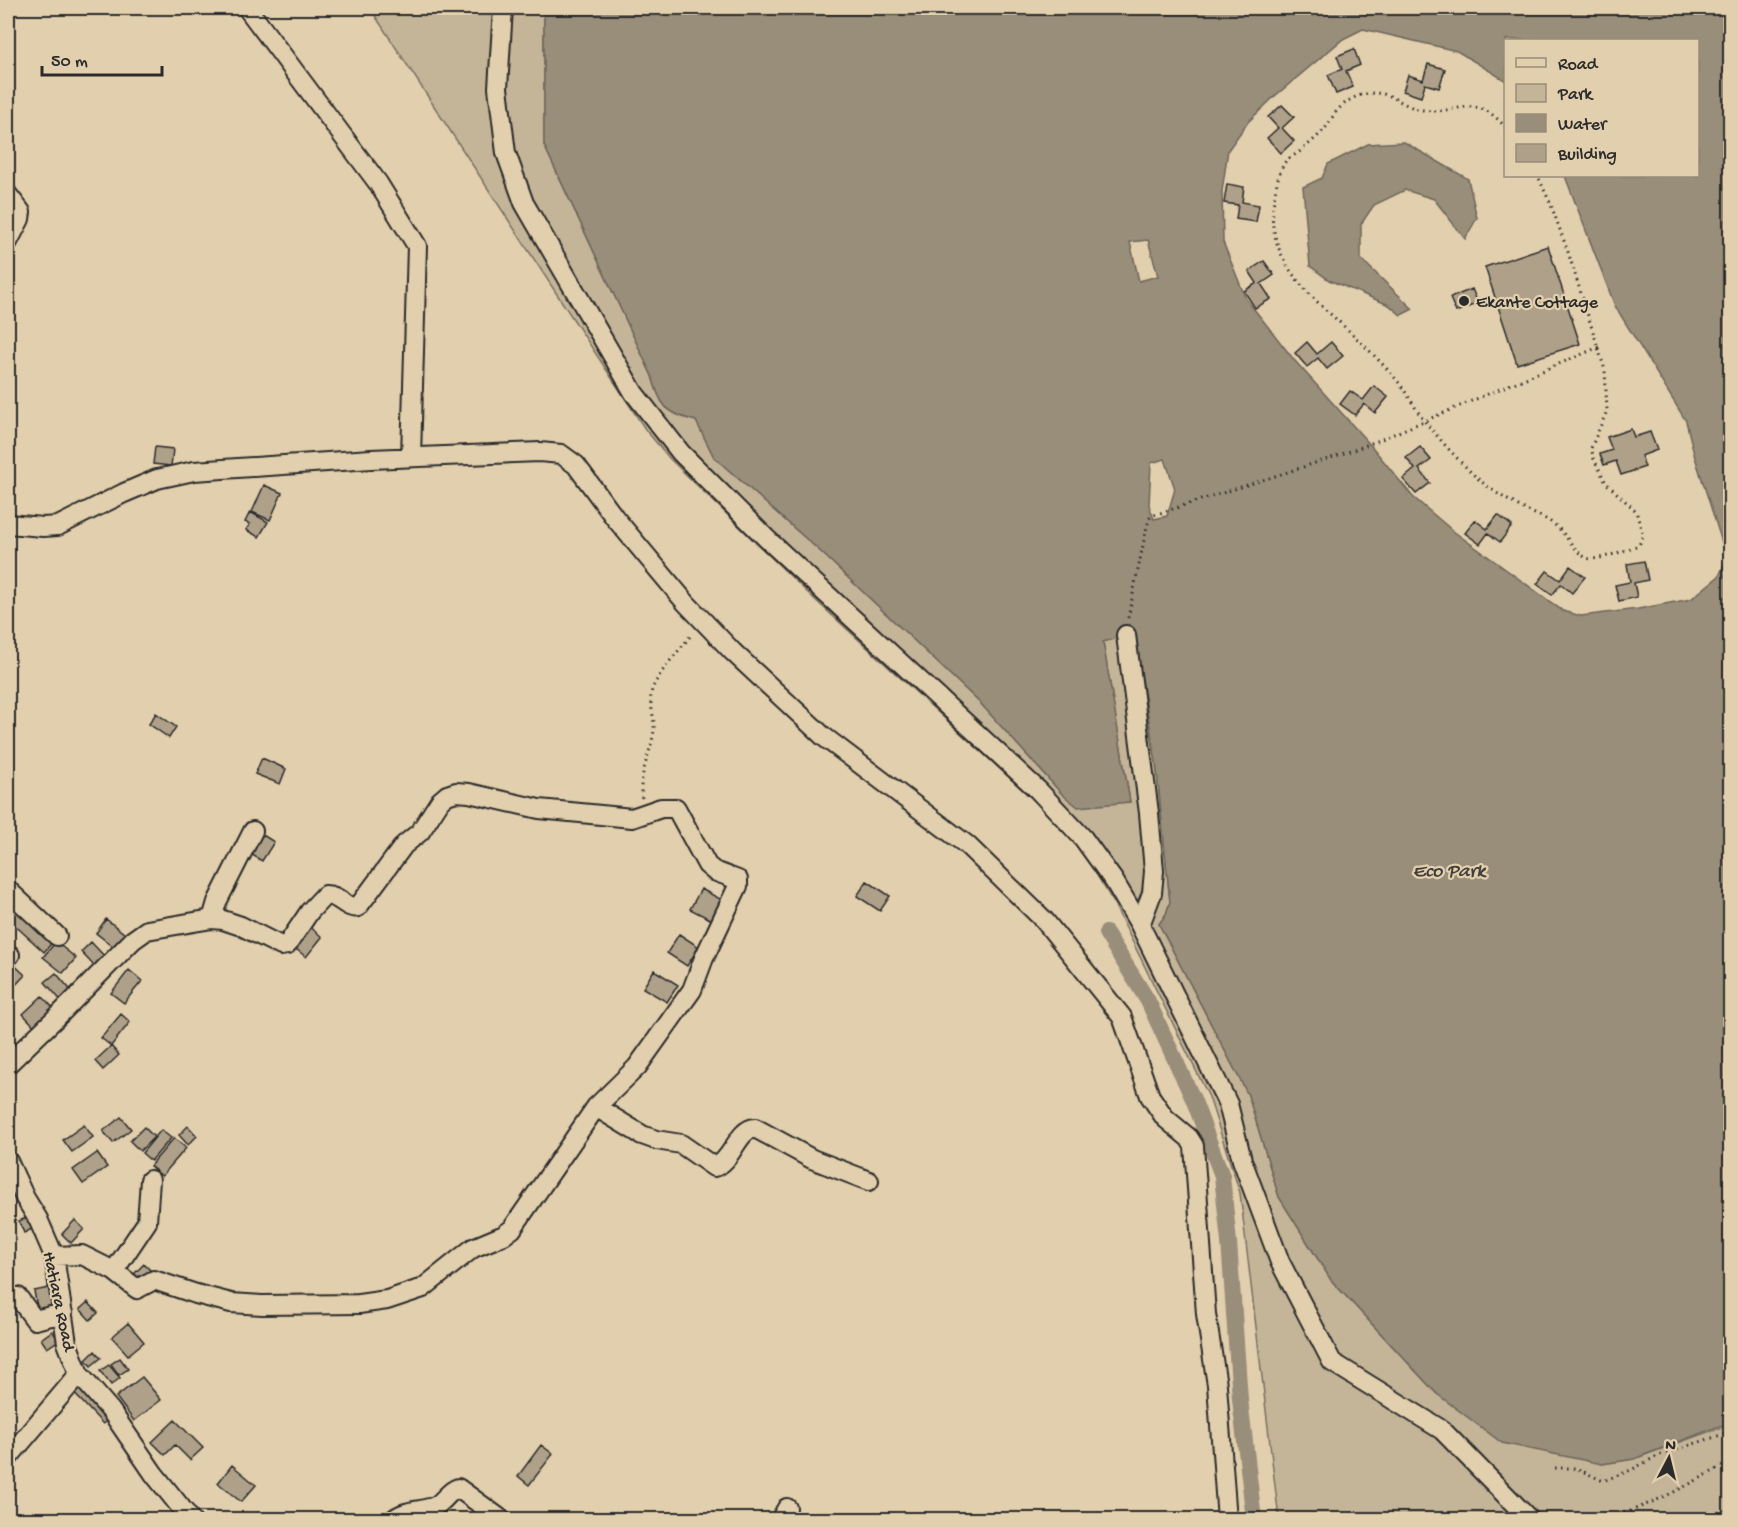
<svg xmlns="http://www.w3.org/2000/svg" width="1738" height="1527" viewBox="0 0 1738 1527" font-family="'Gochi Hand',sans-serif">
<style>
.green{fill:#c4b498;stroke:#787062;stroke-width:1.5}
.water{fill:#998e7a;stroke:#6d665a;stroke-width:1.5;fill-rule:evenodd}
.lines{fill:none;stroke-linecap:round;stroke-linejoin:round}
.canal{stroke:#998e7a;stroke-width:16}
.building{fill:#afa189;stroke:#2b2b2b;stroke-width:1.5}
.minor-casing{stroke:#2b2b2b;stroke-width:22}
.path{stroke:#2b2b2b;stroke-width:3;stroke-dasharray:1.5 4.5;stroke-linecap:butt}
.minor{stroke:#e2cfad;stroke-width:18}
.poi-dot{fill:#2b2b2b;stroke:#e2cfad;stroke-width:2}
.labels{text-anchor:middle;stroke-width:4.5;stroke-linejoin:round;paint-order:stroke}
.poi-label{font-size:18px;fill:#2b2b2b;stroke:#e2cfad;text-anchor:start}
.street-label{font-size:18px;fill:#2b2b2b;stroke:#e2cfad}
.water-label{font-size:20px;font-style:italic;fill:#413f3b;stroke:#e2cfad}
</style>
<rect width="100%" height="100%" fill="#e2cfad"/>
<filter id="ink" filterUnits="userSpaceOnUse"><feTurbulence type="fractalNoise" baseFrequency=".0167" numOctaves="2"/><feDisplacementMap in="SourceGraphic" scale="12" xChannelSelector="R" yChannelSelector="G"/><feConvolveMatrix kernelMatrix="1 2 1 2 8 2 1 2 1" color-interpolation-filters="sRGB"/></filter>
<g filter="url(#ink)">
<!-- green -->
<path class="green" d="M370 8H544V145L652 376C660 405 665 413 696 421L714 457 821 552 981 704 1063 795 1130 802 1103 642 1134 632 1156 762 1170 902 1166 914 1159 924 1248 1095 1279 1197 1331 1280 1437 1394 1602 1464 1634 1459 1730 1424V1519H1279L1240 1193 1209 1097 1112 900 1086 857 1049 814 812 597 670 459 645 429Z"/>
<!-- water -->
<path class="water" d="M544 8H1730V1422L1634 1459 1602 1464 1502 1443 1437 1394 1331 1280 1279 1197 1248 1095 1159 924 1166 914 1170 902 1156 762 1134 633 1103 642 1130 802 1078 807 1063 795 981 704 821 552 714 457 696 421C665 413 660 405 652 376L544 145ZM1363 29 1457 51 1506 81V40H1698V176H1565L1615 306 1686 421 1694 454 1727 558 1719 576 1691 599 1638 609 1581 616 1563 611 1453 531 1413 497 1373 448 1295 361 1246 299 1223 242 1222 191 1228 150 1248 122 1275 96 1343 39ZM1148 240 1158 276 1139 281 1130 242ZM1165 459 1175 489 1167 516 1154 519 1149 505 1151 463Z
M1404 142 1468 179 1477 218 1465 239 1434 199 1405 190 1374 205 1361 224V259L1413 309 1401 315 1389 305 1329 280 1310 266 1303 187 1322 178 1328 164 1368 144Z"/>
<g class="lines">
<!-- canal -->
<path class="canal" d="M1106 933 1148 1001 1194 1101 1222 1176 1229 1242 1240 1399 1254 1520"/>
</g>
<!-- building -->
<path class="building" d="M1354 49 1360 65 1346 71 1353 87 1336 94 1328 75 1342 69 1337 56Z
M1428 64 1445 69 1439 88 1425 84 1421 97 1403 91 1408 75 1423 80Z
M1282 105 1294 117 1282 128 1294 141 1281 153 1267 138 1278 128 1268 117Z
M1227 184 1244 187 1242 202 1259 205 1256 222 1236 219 1238 205 1224 203Z
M1548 246 1580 344 1517 364 1485 267Z
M1264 261 1274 275 1261 284 1271 299 1255 308 1244 291 1257 283 1249 271Z
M1472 289 1478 303 1456 312 1450 298Z
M1307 342 1317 354 1331 342 1343 356 1327 369 1318 358 1307 367 1295 353Z
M1374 386 1388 397 1375 413 1364 404 1355 415 1340 404 1350 391 1363 400Z
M1631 429 1634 437 1650 432 1657 450 1641 456 1645 467 1621 475 1616 461 1604 465 1600 454 1612 450 1607 437Z
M155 447 173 449 171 466 153 464Z
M1420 447 1431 460 1419 469 1430 483 1416 494 1403 479 1415 469 1406 458Z
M264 485 282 493 270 520 252 512Z
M250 512 268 522 259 537 246 530 250 524 245 522Z
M1498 515 1512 526 1500 542 1488 533 1480 544 1465 533 1475 520 1487 529Z
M1644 561 1648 580 1634 583 1637 597 1619 601 1615 585 1630 582 1627 564Z
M1570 566 1585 577 1572 593 1561 584 1552 595 1537 584 1547 571 1560 580Z
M156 713 176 727 169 738 149 724Z
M262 758 286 769 280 784 255 774Z
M258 832 274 842 262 861 246 851Z
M867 881 890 896 880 911 857 896Z
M701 889 726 902 716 922 690 909Z
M18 902 57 937 44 952 8 919V913Z
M106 919 125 934 115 948 96 933Z
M308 925 322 937 306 957 291 945Z
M679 934 699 947 687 966 667 953Z
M56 942 76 958 63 973 43 957Z
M91 942 107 959 97 969 81 952Z
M8 959 25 975 8 993Z
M129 970 142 981 124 1003 111 993Z
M654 970 678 985 667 1002 643 988Z
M56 973 74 994 63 1003 45 982Z
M42 996 57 1012 38 1030 23 1014Z
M121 1014 130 1022 111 1046 101 1038Z
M111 1046 119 1055 103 1070 95 1061Z
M121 1117 131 1129 113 1143 103 1131Z
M84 1125 93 1137 72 1152 63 1140Z
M188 1126 197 1136 188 1145 179 1135Z
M144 1127 154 1137 140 1151 130 1141Z
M161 1130 171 1138 151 1161 142 1153Z
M174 1138 186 1148 162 1176 150 1166Z
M97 1153 107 1167 83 1184 73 1170Z
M31 1216 36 1227 24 1233 19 1221Z
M75 1220 84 1229 71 1243 62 1234Z
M144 1264 153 1273 139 1287 130 1278Z
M54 1287 58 1308 38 1312 34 1291Z
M88 1302 98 1313 90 1320 80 1309Z
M128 1323 144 1342 128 1355 112 1337Z
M52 1331 59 1340 47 1348 41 1339Z
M95 1351 101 1358 91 1366 86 1360Z
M120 1358 128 1369 119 1375 111 1364Z
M109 1365 120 1378 111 1385 100 1371Z
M142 1377 161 1400 134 1421 116 1397Z
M81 1383 112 1416 103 1424 72 1391Z
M175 1420 203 1448 190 1460 175 1445 165 1455 152 1442Z
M541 1445 553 1454 529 1485 518 1476Z
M232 1465 256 1485 241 1502 218 1483Z"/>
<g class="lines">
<!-- minor casing -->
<g class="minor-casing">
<path id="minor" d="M247 8 378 183 417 246 411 457
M503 8 498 88 506 153 524 203 634 393 681 453 767 539 1038 790 1083 838 1114 881 1140 925 1228 1104 1242 1160 1280 1262 1332 1362 1442 1430 1530 1520
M8 195 21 212 20 219 8 242
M8 524 43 527 58 526 124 493 157 479 194 471 371 459 540 452 561 454 576 465 615 518 686 603 733 652 823 736 967 845 1044 920 1122 1017 1150 1096 1165 1118 1189 1138 1194 1146 1206 1314 1217 1385 1227 1520
M1126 635 1149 813 1154 871 1152 893 1140 925
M8 890 57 936
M212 919 217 902 253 831
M8 957 10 955
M8 1064 62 1012 133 940 147 930 212 919 223 920 241 926 281 946 287 945 310 911 325 895C339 894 346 910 358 907L404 845 420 832 440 801 447 795 456 792 469 793 539 809 632 818 661 808H676L707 865 714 871 738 880V886L704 958 692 990 637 1067 596 1107 512 1229 504 1235 473 1248 423 1288 387 1300 359 1304 262 1305 231 1303 196 1294 154 1280 137 1289 114 1271 82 1255 54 1256
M596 1107 642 1135 656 1140 681 1144 714 1167C732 1163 737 1129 755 1128L812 1159 869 1181
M8 1161 25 1198 38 1219 54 1256 67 1343 79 1374 111 1411 154 1474 191 1520
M114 1271 147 1222 150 1180
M8 1296 18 1297 35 1320 63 1313
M8 1458 79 1374
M393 1520C405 1509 421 1512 435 1506 444 1502 448 1491 458 1488L502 1520
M780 1520 787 1508"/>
</g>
<!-- path -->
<path class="path" d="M1506 128C1474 90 1459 116 1423 110 1413 109 1403 103 1394 98 1372 86 1344 97 1332 118 1324 133 1311 142 1298 153 1293 156 1286 159 1284 164 1276 176 1271 212 1273 226 1280 273 1315 300 1348 330 1363 344 1382 363 1395 378 1407 392 1415 409 1426 423 1441 441 1458 460 1475 476 1490 490 1510 502 1528 511 1537 515 1548 519 1556 526 1567 535 1574 552 1587 558 1597 562 1628 549 1639 545L1643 536 1636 511 1606 483 1594 459 1591 448 1607 411 1605 370 1568 252 1551 205 1538 176
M1128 618 1147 526 1150 518 1154 515 1331 458 1377 441 1599 347
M642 798C637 776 652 752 654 729 655 715 647 701 653 687 662 668 679 651 692 634
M1555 1468H1576L1603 1481 1631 1470 1657 1456 1730 1432
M1601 1520C1648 1508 1688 1485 1730 1462"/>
<!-- minor -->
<use href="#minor" class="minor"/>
</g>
</g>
<!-- markers -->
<circle class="poi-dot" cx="1464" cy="301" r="6"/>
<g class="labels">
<!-- poi labels -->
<g class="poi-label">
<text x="1476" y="307">Ekante Cottage</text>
</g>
<!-- street labels -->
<g class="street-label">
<text transform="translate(60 1301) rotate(78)" y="6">Hatiara Road</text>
</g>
<!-- water labels -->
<g class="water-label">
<text x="1449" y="876">Eco Park</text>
</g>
</g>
<!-- margin -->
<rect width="1738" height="1527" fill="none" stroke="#e2cfad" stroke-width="30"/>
<rect x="15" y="15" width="1708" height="1497" fill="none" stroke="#2b2b2b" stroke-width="2" filter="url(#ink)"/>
<!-- legend -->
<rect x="1504" y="39" width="195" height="138" fill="#e2cfad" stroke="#998d79" stroke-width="1.5"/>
<rect x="1516" y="58" width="30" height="9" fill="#e2cfad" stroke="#998d79" stroke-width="1.5"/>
<text x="1558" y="69" font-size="18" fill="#2b2b2b">Road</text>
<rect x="1516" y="84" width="30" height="18" fill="#c4b498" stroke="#998d79" stroke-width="1.5"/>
<text x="1558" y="99" font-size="18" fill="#2b2b2b">Park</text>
<rect x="1516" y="114" width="30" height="18" fill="#998e7a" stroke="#998d79" stroke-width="1.5"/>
<text x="1558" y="129" font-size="18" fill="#2b2b2b">Water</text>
<rect x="1516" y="144" width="30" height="18" fill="#afa189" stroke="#998d79" stroke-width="1.5"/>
<text x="1558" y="159" font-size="18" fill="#2b2b2b">Building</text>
<!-- north arrow -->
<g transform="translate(1669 1458) rotate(7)" stroke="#e2cfad" stroke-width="4.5" paint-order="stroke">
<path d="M0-4.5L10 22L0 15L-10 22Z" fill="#2b2b2b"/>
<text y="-9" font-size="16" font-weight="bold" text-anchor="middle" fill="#2b2b2b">N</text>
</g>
<!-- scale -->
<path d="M42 66v9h120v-9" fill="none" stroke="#2b2b2b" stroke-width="3"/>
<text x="51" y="66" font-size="18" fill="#2b2b2b" stroke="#e2cfad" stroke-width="4.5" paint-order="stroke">50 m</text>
</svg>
